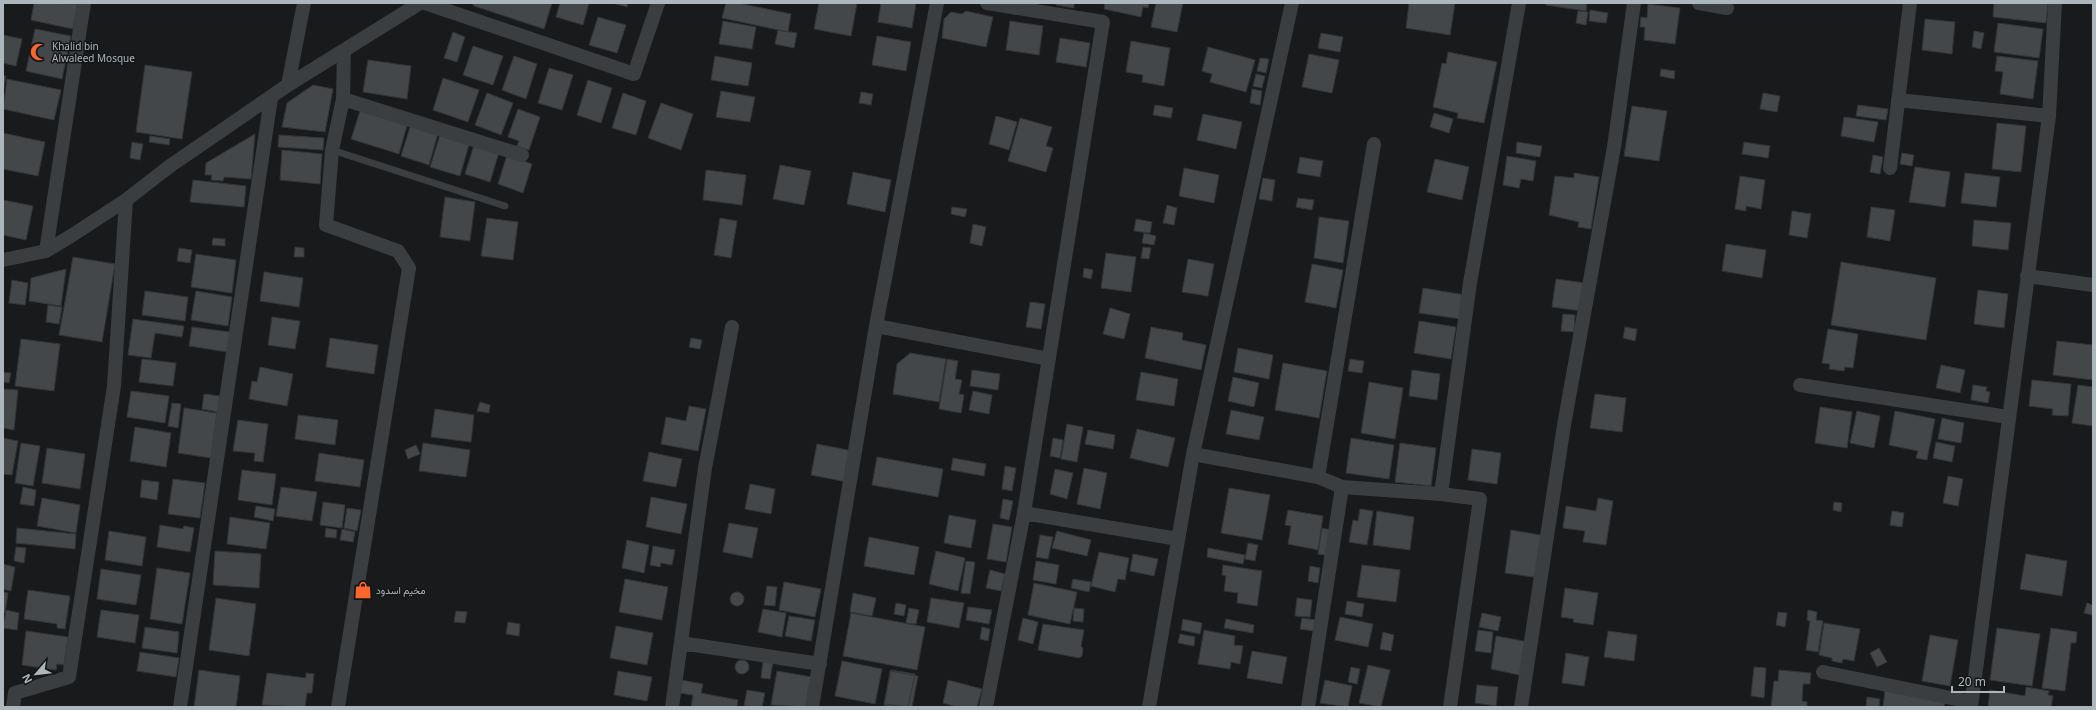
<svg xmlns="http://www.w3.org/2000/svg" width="2096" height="710" viewBox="0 0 2096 710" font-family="'Noto Sans',Vazirmatn,sans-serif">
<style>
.building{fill:#434749;stroke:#333538}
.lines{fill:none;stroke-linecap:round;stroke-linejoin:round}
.lane{stroke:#3a3e41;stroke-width:7}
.street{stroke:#3a3e41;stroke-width:14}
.labels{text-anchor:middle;stroke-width:3;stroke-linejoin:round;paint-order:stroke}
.poi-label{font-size:10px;fill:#abb7bd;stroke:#141517;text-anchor:start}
</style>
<rect width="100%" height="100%" fill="#191a1c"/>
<!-- building -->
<path class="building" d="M34 3 78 4 73 29 31 20Z
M472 3H552L544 29 474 6Z
M560 3H589L583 25 556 17Z
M613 3H628L627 7Z
M726 3H738L791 14 788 32 722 18Z
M819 3H857L851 36 814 29Z
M881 3H916L912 28 878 22Z
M1056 3H1074V8L1056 5Z
M1105 3H1149L1148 8 1143 7 1141 17 1104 9Z
M1156 3H1183L1177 32 1151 27Z
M1409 3H1455L1450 35 1406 28Z
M1547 3H1587L1586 11 1546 5Z
M1994 3H2048L2046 23 1993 17Z
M1648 4 1680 8 1675 44 1644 40 1645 27H1640L1641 17 1647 18Z
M1590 10 1608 13 1606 23 1589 21Z
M966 11 993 17 986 47 942 38 944 19 951 12 962 14Z
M1578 11 1588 12 1586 25 1576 23Z
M598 17 626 25 617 53 589 45Z
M1925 19 1955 22 1952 54 1922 50Z
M723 21 756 27 752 49 719 44Z
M1010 21 1043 26 1039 55 1006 50Z
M1998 23 2043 29 2039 58 1994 52Z
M35 29 71 36 62 79 26 71Z
M778 30 797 33 794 48 775 44Z
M1974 31 1984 33 1981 49 1972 47Z
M453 32 465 37 457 62 444 58Z
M1321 33 1343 37 1340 52 1318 48Z
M3 35 22 39 16 66 3 63Z
M877 36 911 42 906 71 872 65Z
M1060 38 1090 43 1086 67 1056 62Z
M1131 41 1170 48 1164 86 1142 82 1143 75 1126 72Z
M473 46 503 56 493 85 463 75Z
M1208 47 1255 60 1246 92 1210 82 1212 74 1202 71Z
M1448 52 1497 62 1484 123 1457 118 1458 113 1433 107 1442 63 1446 64Z
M1309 54 1339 60 1332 93 1302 87Z
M514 56 537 64 526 99 502 90Z
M715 56 752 63 748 86 711 80Z
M1997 56 2038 61 2033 99 2000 94 2003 72 1995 71Z
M1260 58 1269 59 1266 73 1257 71Z
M368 60 411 66 407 99 363 92Z
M145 65 192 72 182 139 136 132Z
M549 68 573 75 562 110 538 103Z
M1661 69 1675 71 1674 79 1660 76Z
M1256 74 1265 76 1262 88 1253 86Z
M3 76H6L3 93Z
M443 78 479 90 468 122 433 110Z
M7 79 61 90 54 120 3 109Z
M588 80 612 88 601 123 577 115Z
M313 85 333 89 325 132 282 127 287 103Z
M1252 89 1262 91 1260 105 1250 103Z
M721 91 755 97 750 122 716 117Z
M861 92 873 94 871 105 859 103Z
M487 93 513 103 501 135 475 125Z
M623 93 646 101 636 135 612 128Z
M1763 93 1780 96 1777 112 1760 109Z
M661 103 693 114 681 150 648 138Z
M1155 105 1173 108 1171 118 1153 115Z
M1858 105 1888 109 1886 120 1856 116Z
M1632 106 1667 111 1659 161 1624 156Z
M361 108 408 122 399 154 351 139Z
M518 109 540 117 529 150 517 146 519 141 508 137Z
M1434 113 1453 119 1449 133 1430 127Z
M1203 114 1242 122 1236 149 1197 140Z
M996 116 1017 122 1009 150 989 144Z
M1844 117 1878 122 1874 142 1841 136Z
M1020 118 1052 127 1046 146 1053 148 1046 172 1008 161Z
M1997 123 2026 126 2021 172 1992 169Z
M411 124 438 133 429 165 401 156Z
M441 132 470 141 460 176 430 167Z
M3 133 45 142 38 176 3 169Z
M255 134 251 179 224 177 223 181 211 180 212 175H205L206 163Z
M279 135 324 138 323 150 278 147Z
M150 136 170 139 169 145 149 142Z
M132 142 143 144 140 160 130 158Z
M1517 142 1542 146 1540 157 1516 153Z
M1744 142 1770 146 1768 158 1742 154Z
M474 145 499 152 490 182 465 174Z
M282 150 322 154 320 184 280 180Z
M1902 153 1914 155 1912 166 1900 164Z
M507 155 532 164 523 193 498 184Z
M1873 155 1883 157 1880 174 1870 172Z
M1507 156 1536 161 1533 181 1521 179 1519 188 1503 185Z
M1300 157 1323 161 1320 177 1297 173Z
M1435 159 1469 167 1462 200 1427 192Z
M780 165 811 171 804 205 773 199Z
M1915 167 1950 172 1945 207 1909 202Z
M1184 168 1219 175 1214 203 1179 196Z
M706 170 746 175 742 205 703 200Z
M853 172 891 180 885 212 847 204Z
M1574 173 1599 177 1591 229 1578 227 1579 222 1549 215 1555 176 1574 178Z
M1965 173 2000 177 1996 207 1961 203Z
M1740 176 1765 180 1761 209 1746 206V211L1735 209Z
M1263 178 1275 180 1272 201 1259 199Z
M193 180 246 186 244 207 190 202Z
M445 197 475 202 470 241 440 237Z
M1298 198 1314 200 1312 210 1296 207Z
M3 200 33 206 26 240 3 235Z
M1167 205 1177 208 1174 225 1163 223Z
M952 207 967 209 965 217 951 214Z
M1871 207 1895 210 1890 241 1867 237Z
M1792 211 1811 214 1807 238 1789 235Z
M1319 217 1349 221 1343 263 1314 258Z
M487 218 518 222 513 260 481 256Z
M720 218 737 221 731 258 714 255Z
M1136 219 1152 222 1150 233 1134 231Z
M1974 220 2011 223 2008 250 1972 246Z
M973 224 986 227 982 246 970 243Z
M1144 233 1156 236 1154 245 1142 243Z
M213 238 225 239V246L212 245Z
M1726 244 1766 250 1762 278 1722 271Z
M295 247 304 248V257H294Z
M1143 247 1151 248 1149 259 1141 258Z
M179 248 192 250 190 263 177 261Z
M1106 253 1136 257 1131 292 1101 288Z
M196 254 236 260 232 293 191 287Z
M73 257 115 264 102 342 59 335Z
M1188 259 1214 264 1208 296 1182 292Z
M1841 262 1936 278 1926 340 1831 325Z
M1312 264 1343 270 1336 308 1305 302Z
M1084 268 1093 270 1091 279 1083 277Z
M66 269 61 306 29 301 31 278Z
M264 272 303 278 299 307 260 301Z
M1556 279 1585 283 1582 311 1552 307Z
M12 280 28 283 25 305 9 303Z
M1423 288 1465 295 1461 319 1419 313Z
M1978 290 2008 294 2004 328 1974 324Z
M145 291 188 297 185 321 142 315Z
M196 291 232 297 228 326 191 320Z
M1030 302 1045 304 1041 329 1026 327Z
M48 305 62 307 59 324 46 322Z
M1110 308 1130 314 1124 339 1103 334Z
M1563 314 1575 315 1574 332 1561 331Z
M272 317 300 321 295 349 268 345Z
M133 319 184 326 182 337 155 333 151 358 128 355Z
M1419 321 1456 327 1451 359 1414 353Z
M192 327 230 332 227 352 189 346Z
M1151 327 1183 333 1182 340 1206 345 1201 370 1145 358Z
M1625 327 1637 329 1635 341 1623 338Z
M1828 329 1858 334 1853 368 1845 367 1844 371 1829 369 1830 364 1822 363Z
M330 338 378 345 374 374 326 367Z
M691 338 702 340 700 349 689 347Z
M21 339 60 344 54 391 15 386Z
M2057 341 2093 345V380L2053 375Z
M1238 348 1273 355 1269 379 1234 372Z
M910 353 946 359 939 402 893 394 897 364Z
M142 359 176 363 173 386 139 382Z
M947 359 958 361 955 379 962 380 959 394 964 395 961 413 939 409Z
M1350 359 1364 361 1362 373 1348 371Z
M1283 363 1327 371 1319 418 1275 410Z
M1941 365 1965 370 1960 393 1936 388Z
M260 367 293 374 287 406 249 399 252 381 257 382Z
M972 370 1000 374 998 390 970 386Z
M1412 370 1440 374 1437 400 1409 396Z
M3 372 11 373 9 383 3 382Z
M1141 372 1178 379 1174 406 1136 400Z
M1233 377 1259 383 1254 407 1228 401Z
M2032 380 2071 384 2068 416 2052 415 2053 409 2029 406Z
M1369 382 1403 388 1395 439 1361 433Z
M1973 385 1987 387 1986 391 1990 392 1988 403 1971 400Z
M2078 385 2093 387V426L2072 423Z
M3 389 18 390 14 430 3 428Z
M131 391 169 396 165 423 127 417Z
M973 391 992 395 989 414 969 410Z
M204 394 220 396 218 412 202 409Z
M1595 394 1626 398 1622 432 1590 428Z
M480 402 490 405 489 413 477 411Z
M172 403 181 404 178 428 168 426Z
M689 406 706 409 698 451 661 444 666 417 686 421Z
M1820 407 1852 412 1847 448 1815 443Z
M184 408 217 413 211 458 178 453Z
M435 409 474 415 471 442 431 437Z
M1231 410 1264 417 1259 440 1226 434Z
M1857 411 1880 416 1874 448 1850 443Z
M1895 411 1935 419 1927 460 1916 458 1918 451 1889 445Z
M298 415 338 420 335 445 295 439Z
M1942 418 1964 423 1961 443 1938 439Z
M238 420 268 424 263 462 254 461 255 453 233 451Z
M1067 424 1083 427 1077 462 1061 459Z
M135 427 171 433 166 467 130 461Z
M1137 429 1175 438 1168 467 1130 458Z
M1088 430 1115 435 1113 449 1085 444Z
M3 438 18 441 12 475 3 474Z
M1053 438 1063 440 1060 458 1050 456Z
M1351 438 1394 445 1389 479 1346 473Z
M1936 442 1955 446 1952 462 1933 458Z
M21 443 40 446 33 486 15 483Z
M423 443 470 450 466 477 419 471Z
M1400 443 1436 448 1431 486 1395 482Z
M817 444 853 451 847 482 811 475Z
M416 445 420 454 408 459 405 450Z
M47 448 85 454 80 489 42 483Z
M1472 449 1501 453 1497 484 1468 480Z
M649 452 682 459 676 487 643 481Z
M319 453 364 460 360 487 315 481Z
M877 457 943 469 938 497 872 485Z
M953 458 986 464 984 476 951 470Z
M1005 466 1016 468 1012 491 1002 489Z
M1084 468 1107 473 1100 509 1077 504Z
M1055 469 1073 473 1067 499 1050 494Z
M242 470 276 474 272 505 238 500Z
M1948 476 1963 479 1958 506 1943 503Z
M173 479 205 483 200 518 168 514Z
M142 480 159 482 157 500 140 497Z
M750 484 775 489 771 514 745 509Z
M23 487 36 490 34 506 20 504Z
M281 487 317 492 312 521 276 516Z
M1229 488 1270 495 1262 540 1221 533Z
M651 497 687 504 681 534 646 527Z
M42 498 80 505 76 533 37 526Z
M1598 498 1613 501 1606 545 1583 542 1585 531 1563 528 1566 506 1596 511Z
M1003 499 1013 501 1009 520 1000 518Z
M323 502 345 505 342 528 320 525Z
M1834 502 1842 503 1841 512 1833 510Z
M256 506 275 509 273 521 254 517Z
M347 508 361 510 357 531 344 528Z
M1360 509 1373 511 1367 545 1349 542 1353 520 1358 521Z
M1288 510 1323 516 1318 550 1288 544 1291 526 1285 525Z
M1377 511 1414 517 1410 550 1373 545Z
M1892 511 1904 513 1902 527 1890 525Z
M949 515 976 520 971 548 944 543Z
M230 517 270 523 266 549 227 544Z
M729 523 758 528 752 558 723 552Z
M993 524 1012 527 1006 562 987 559Z
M160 525 183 529 184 526 194 528 190 552 157 547Z
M17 528 76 534 75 549 16 543Z
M326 528 337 530 336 538 325 537Z
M1322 528 1334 531 1330 556 1318 554Z
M342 529 355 532 353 542 340 540Z
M1511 530 1546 536 1540 578 1505 573Z
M109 531 146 537 142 566 105 560Z
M1057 531 1091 540 1087 556 1052 548Z
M1040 535 1053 537 1048 559 1036 557Z
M869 537 919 547 914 575 864 566Z
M627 540 649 545 644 573 622 568Z
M1248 543 1258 545 1255 561 1245 559Z
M653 546 675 550 672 565 661 563 660 567 650 565Z
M16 547 26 548 24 563 14 561Z
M1208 548 1245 555 1243 564 1207 557Z
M215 551 261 554 259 588 213 585Z
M936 551 965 558 958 591 929 584Z
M1099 552 1129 558 1125 580 1118 579 1115 592 1091 586Z
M1133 554 1158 559 1154 576 1130 571Z
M2026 554 2067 561 2062 596 2020 589Z
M966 561 975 562 970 594 961 593Z
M1036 561 1059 565 1056 584 1033 580Z
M3 564 15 567 11 591 3 589Z
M1223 565 1262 571 1257 606 1237 603 1238 593 1224 591 1226 576 1222 575Z
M1362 565 1400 570 1396 602 1357 597Z
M1310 566 1320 568 1318 583 1308 581Z
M157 568 190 573 182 624 150 619Z
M101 569 141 575 136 605 97 599Z
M990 570 1005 574 1001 591 986 588Z
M625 579 668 587 662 620 619 612Z
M1073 579 1091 582 1089 592 1071 588Z
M784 582 821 589 815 617 779 610Z
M1034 583 1077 592 1070 624 1028 615Z
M767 586 777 587 775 606 764 605Z
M1565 588 1598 593 1593 625 1573 622 1574 619 1561 617Z
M28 590 70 596 65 629 57 628V624L24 619Z
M3 592 8 593 5 613 3 612Z
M730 599a7 7 0 1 1 14 0a7 7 0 1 1-14 0Z
M853 593 876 598 872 616 850 612Z
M216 598 256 604 249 656 209 650Z
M931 598 964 603 959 628 927 622Z
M1297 598 1312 600 1310 617 1295 616Z
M1347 601 1364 604 1362 617 1345 614Z
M896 603 906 605 904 616 894 614Z
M2087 603 2093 605 2092 615 2084 613Z
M968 607 992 610 989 624 966 620Z
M909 608 919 610 916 624 906 623Z
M1074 608 1084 609 1083 622 1073 621Z
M763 609 786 613 782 637 758 632Z
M6 610 19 613 17 630 3 628Z
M101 610 139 615 135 643 97 637Z
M1808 610 1817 612 1816 620 1823 621 1818 652 1806 650 1810 621 1807 620Z
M456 611 467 612 465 623 454 622Z
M1778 612 1787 613 1785 627 1776 625Z
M851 613 925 627 917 670 843 656Z
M1482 613 1501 617 1498 631 1479 627Z
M789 616 815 620 811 641 785 636Z
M1340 617 1373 624 1368 647 1335 640Z
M1023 618 1038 622 1033 644 1018 640Z
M1302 618 1316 620 1314 631 1300 629Z
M1183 619 1202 623 1200 634 1181 630Z
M1226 619 1254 625 1253 633 1224 628Z
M508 622 520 624 519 636 506 634Z
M1824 623 1860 629 1854 661 1843 659 1842 663 1832 661V658L1819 655Z
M1043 624 1084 630 1081 646 1083 649 1082 656 1079 658 1038 650Z
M616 626 653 633 647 665 610 658Z
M145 627 179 632 177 653 142 648Z
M982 627 990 629 988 641 980 639Z
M1997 628 2040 634 2032 686 1990 680Z
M2051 628 2077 632 2076 643H2071L2065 691 2042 688Z
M1204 630 1235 636 1234 645 1243 646 1240 664 1231 662 1230 669 1198 664Z
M1478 630 1493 632 1491 653 1475 651Z
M26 631 68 637 64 665 57 664 56 670 22 665Z
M1608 631 1637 635 1634 661 1604 657Z
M1383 632 1394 635 1391 651 1380 649Z
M1180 634 1195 637 1194 646 1178 643Z
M1930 635 1958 640 1950 686 1922 681Z
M1496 636 1529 642 1524 676 1491 669Z
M1879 648 1887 662 1877 667 1870 653Z
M1252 651 1287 657 1282 684 1247 678Z
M140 652 179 658 176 677 137 671Z
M1566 653 1589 657 1584 686 1562 683Z
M735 667a7 7 0 1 1 14 0a7 7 0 1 1-14 0Z
M763 661 773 662 770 679 761 678Z
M842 661 882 669 875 704 835 696Z
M1368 665 1390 670 1381 707 1359 703Z
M1351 667 1360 669 1357 684 1348 682Z
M1754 667 1766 668 1764 698 1751 696Z
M199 670 240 676 236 707H194Z
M891 670 915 674 908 707 884 704Z
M1779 670 1811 673 1810 684H1803L1802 701 1807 702V707H1771L1774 681H1778Z
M618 671 652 677 647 701 614 695Z
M777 671 812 677 807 707 771 705Z
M890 671 918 676 912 707 884 706Z
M267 673 306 678V673L314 674 312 693H307L305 707 262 705Z
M681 680 703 684 701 693 738 700 737 707H691L693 695 679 693Z
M948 680 982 689 977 707H957L943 703Z
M1325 680 1352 686 1348 707 1320 703Z
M1477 685 1498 687 1496 706 1475 703Z
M2026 687 2049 691 2048 695 2053 696 2051 707H1988L1990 690 2025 696Z
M747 690 765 693 762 707 744 706Z
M1885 691 1945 700 1944 707H1883Z
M1867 697 1880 699 1879 707H1866Z"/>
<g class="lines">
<!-- lane -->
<path class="lane" d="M332 150 505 206"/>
<!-- street -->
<path class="street" d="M425 3 634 74 658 3
M1699 3 1727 8
M288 85 304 3
M343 99 522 155
M1898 100 2049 116
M1890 168 1910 3
M46 251 84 3
M3 260 46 251 71 236 126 200 170 166 288 85 420 3
M2027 276 2093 285
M876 326 1049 359
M1800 385 2008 417
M1193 454 1318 477 1342 487 1441 494 1480 499 1450 707
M1318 477 1374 144
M1441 494 1470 283 1519 3
M1024 513 1178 539
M681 643 820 664
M1823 672 1971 702
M13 707 15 693 69 677 114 386 126 200
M180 707 271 98
M338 707 409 268 398 251 326 225 332 150 343 99 344 50
M672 707 705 468 732 327
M812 707 876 326 937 3
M986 707 1024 513 1103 22 987 3
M1149 707 1193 454 1292 3
M1308 707 1342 487
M1521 707 1564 425 1614 147 1634 3
M1971 707 2049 116 2055 3"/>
</g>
<!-- icons -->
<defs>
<g id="mosque-bare" transform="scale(1.38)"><path d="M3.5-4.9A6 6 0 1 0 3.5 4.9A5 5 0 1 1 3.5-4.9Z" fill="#ff662e" stroke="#141517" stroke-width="2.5" paint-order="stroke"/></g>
<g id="shop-bare" transform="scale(1.38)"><path d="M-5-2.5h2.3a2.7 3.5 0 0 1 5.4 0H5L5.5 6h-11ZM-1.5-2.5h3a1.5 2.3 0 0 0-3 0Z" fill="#ff662e" stroke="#141517" stroke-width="2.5" paint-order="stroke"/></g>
</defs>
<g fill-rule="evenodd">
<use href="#mosque-bare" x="39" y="52"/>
<use href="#shop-bare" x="363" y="590"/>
</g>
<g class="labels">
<!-- poi labels -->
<g class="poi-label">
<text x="52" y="50">Khalid bin<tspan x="52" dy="12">Alwaleed Mosque</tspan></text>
<text x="376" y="594">مخيم اسدود</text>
</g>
</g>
<!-- border -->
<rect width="2096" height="710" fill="none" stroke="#abb7bd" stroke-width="8"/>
<!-- north arrow -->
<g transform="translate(36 674) rotate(242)" stroke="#141517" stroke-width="3" paint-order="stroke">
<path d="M0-3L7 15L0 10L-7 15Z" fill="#abb7bd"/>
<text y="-6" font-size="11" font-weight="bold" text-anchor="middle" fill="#abb7bd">N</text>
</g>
<!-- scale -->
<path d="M1952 686v6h52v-6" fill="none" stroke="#abb7bd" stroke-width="2"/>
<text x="1958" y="686" font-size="12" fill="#abb7bd" stroke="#141517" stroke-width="3" paint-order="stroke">20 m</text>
</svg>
